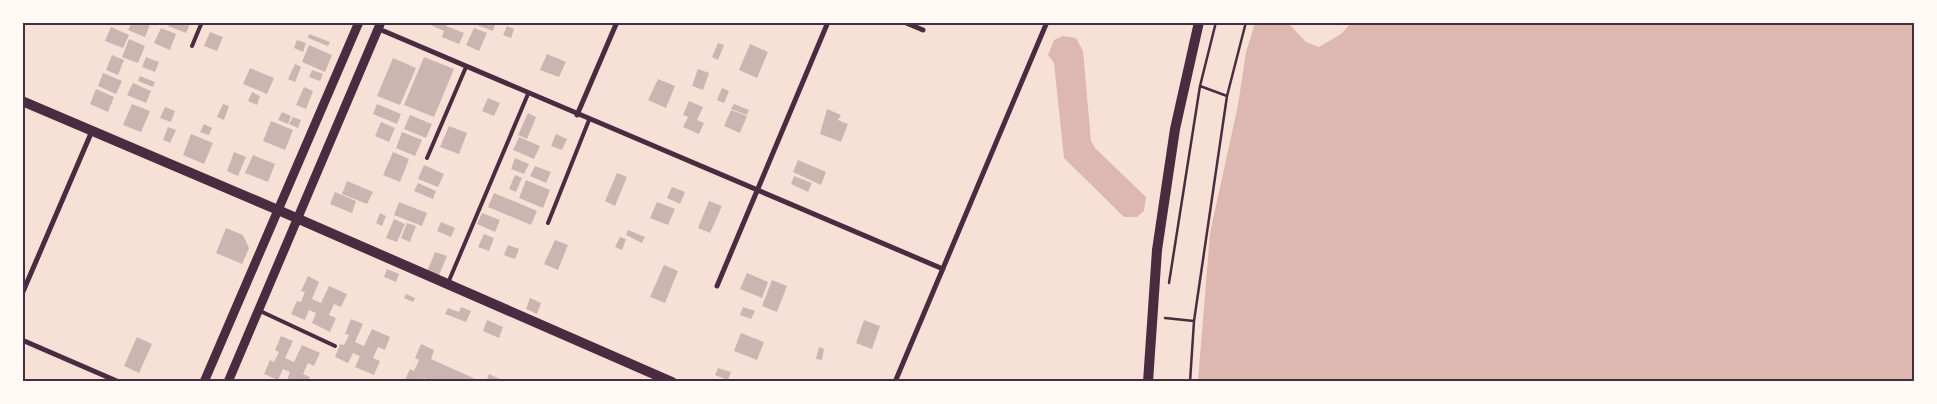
<svg xmlns="http://www.w3.org/2000/svg" width="1937" height="404" viewBox="0 0 1937 404" font-family="Ubuntu,sans-serif">
<style>
.water{fill:#dcb8b0}
.building{fill:#ccb4b1}
.lines{fill:none;stroke-linecap:round;stroke-linejoin:round}
.path{stroke:#4a2c40;stroke-width:2.5}
.service{stroke:#4a2c40;stroke-width:4}
.minor{stroke:#4a2c40;stroke-width:5}
.tertiary{stroke:#4a2c40;stroke-width:9}
.secondary{stroke:#4a2c40;stroke-width:10}
.neatline{fill:none;stroke:#4a2c40;stroke-width:2}
</style>
<rect width="100%" height="100%" fill="#f7e1d7"/>
<!-- water -->
<path class="water" d="M1352 22 1914 23V381H1198L1210 233 1238 105 1246 52 1255 23H1288L1306 42 1319 47 1341 34Z
M1063 36 1076 38 1083 51 1091 141 1095 148 1146 197 1144 211 1137 217H1124L1064 158 1054 63 1048 55 1054 40Z"/>
<!-- building -->
<path class="building" d="M132 22H151L145 37 128 30Z
M169 22H191L186 33 168 26Z
M424 22H447L446 26 464 33 459 44 442 37 444 31Z
M478 22H496L493 31 477 25Z
M507 26 514 29 511 38 503 35Z
M111 27 129 35 123 48 105 41Z
M161 28 176 34 170 50 154 43Z
M474 28 487 33 479 51 466 45Z
M210 32 223 37 217 51 204 46Z
M309 34 330 42 328 46 308 38Z
M129 39 145 46 138 63 122 57Z
M297 40 306 43 303 52 294 48Z
M718 43 724 45 718 60 712 57Z
M750 44 768 52 757 78 739 70Z
M309 45 332 55 325 72 302 62Z
M547 54 566 62 559 77 540 70Z
M112 55 124 60 118 75 106 70Z
M146 57 159 62 155 72 142 67Z
M424 57 454 69 434 117 404 105Z
M393 58 416 68 400 105 377 96Z
M295 64 301 67 295 82 288 79Z
M250 68 274 78 267 94 243 84Z
M698 69 709 73 703 90 692 86Z
M312 70 323 74 320 81 309 77Z
M103 73 122 81 116 94 98 86Z
M140 76 155 82 153 87 138 81Z
M658 79 675 86 666 108 648 100Z
M133 83 151 91 146 103 127 95Z
M304 87 313 91 306 109 296 105Z
M722 88 729 91 724 103 717 100Z
M96 89 114 97 108 112 90 104Z
M252 92 260 96 257 105 248 101Z
M488 98 500 103 494 116 482 111Z
M689 101 703 107 697 120 704 123 699 134 683 127 688 117 683 115Z
M132 104 150 111 141 132 123 125Z
M223 104 229 106 224 120 217 117Z
M377 104 401 114 397 124 373 114Z
M734 104 749 110 747 115 731 109Z
M165 107 175 111 171 122 160 118Z
M827 109 841 115 838 120 848 124 841 142 820 134Z
M731 110 747 116 740 133 724 126Z
M282 112 291 116 288 124 278 120Z
M528 113 536 117 527 139 518 135Z
M410 115 432 124 426 138 404 129Z
M293 117 301 120 298 128 289 124Z
M271 121 293 130 285 150 263 141Z
M381 122 395 128 389 142 375 136Z
M204 124 212 128 209 135 200 132Z
M449 126 467 133 459 154 440 147Z
M168 127 176 130 170 143 163 140Z
M402 132 422 140 415 156 396 148Z
M191 134 213 143 204 164 183 155Z
M556 134 567 139 562 150 551 146Z
M519 137 540 146 534 159 513 150Z
M234 152 246 157 238 176 227 171Z
M393 152 409 159 400 182 383 175Z
M253 155 275 164 268 182 245 173Z
M515 158 529 164 524 174 511 169Z
M798 160 826 172 821 185 793 172Z
M424 165 444 174 438 187 418 179Z
M535 166 551 172 546 183 530 176Z
M617 173 627 177 615 206 605 201Z
M515 175 522 178 516 192 509 189Z
M794 176 812 183 808 192 791 184Z
M526 180 550 190 543 208 519 198Z
M347 181 373 192 367 204 342 194Z
M418 183 436 191 433 199 414 191Z
M672 187 685 192 680 204 667 198Z
M335 192 356 201 352 213 330 204Z
M494 193 537 211 531 225 488 207Z
M709 201 722 206 710 233 698 228Z
M399 202 427 213 422 226 394 215Z
M657 202 675 209 668 225 650 218Z
M380 213 386 216 382 226 376 223Z
M482 213 500 220 495 232 477 224Z
M394 219 405 224 397 242 386 238Z
M441 222 455 228 451 237 437 231Z
M407 223 416 226 410 242 401 238Z
M226 228 243 235 249 248 242 264 216 253Z
M628 230 645 237 642 243 626 235Z
M484 234 494 238 489 251 478 247Z
M620 237 626 239 622 250 615 247Z
M555 240 568 245 558 270 544 264Z
M508 245 519 249 515 259 504 255Z
M435 252 447 256 438 278 426 274Z
M664 265 678 271 665 303 650 297Z
M387 269 399 274 396 282 384 277Z
M747 273 768 282 762 298 740 289Z
M308 276 319 282 312 299 321 303 329 286 347 294 341 307 334 304 329 315 336 318 330 332 312 323 316 313 309 310 305 320 291 314 297 301 301 302 305 292 301 291Z
M772 280 787 286 777 312 762 306Z
M406 294 415 298 413 302 404 298Z
M530 298 541 303 537 314 526 309Z
M461 307 471 311 466 322 445 314 448 308 459 312Z
M743 307 755 311 751 319 740 315Z
M351 319 363 324 355 342 364 346 372 329 390 337 385 350 378 347 373 358 380 361 374 375 355 367 360 356 353 353 348 363 335 357 340 344 344 345 349 335 345 334Z
M487 320 503 327 499 338 483 331Z
M864 320 880 326 872 349 856 343Z
M741 333 764 342 757 360 734 351Z
M281 336 293 341 285 358 294 362 302 345 320 353 314 366 308 363 303 374 310 377 308 382H286L290 372 283 369 278 380 264 374 270 360 274 362 279 352 275 350Z
M137 337 152 344 139 373 124 366Z
M421 344 434 350 431 359 482 382H432L424 378 423 382H404L410 369 414 371 419 360 415 358Z
M819 347 824 349 822 360 816 359Z
M718 368 731 372 728 380 715 375Z
M489 374 506 382H486Z"/>
<g class="lines">
<!-- path -->
<path class="path" d="M1200 86 1227 96
M1169 283 1200 86 1216 22
M1165 318 1194 321
M1190 382 1194 321 1227 96 1246 22"/>
<!-- service -->
<path class="service" d="M192 46 202 22
M427 158 466 67
M548 223 589 120
M448 283 528 94
M258 310 335 346"/>
<!-- minor -->
<path class="minor" d="M904 22 923 30
M379 29 943 269
M577 115 617 22
M717 286 828 22
M22 294 92 131
M22 340 119 382
M895 382 1047 22"/>
<!-- tertiary -->
<path class="tertiary" d="M204 382 359 22
M228 382 381 22"/>
<!-- secondary -->
<path class="secondary" d="M22 101 278 210 672 382
M1148 382 1157 250 1175 129 1199 22"/>
</g>
<!-- border -->
<rect width="1937" height="404" fill="none" stroke="#fffaf5" stroke-width="48"/>
<rect x="24" y="24" width="1889" height="356" class="neatline"/>
</svg>
